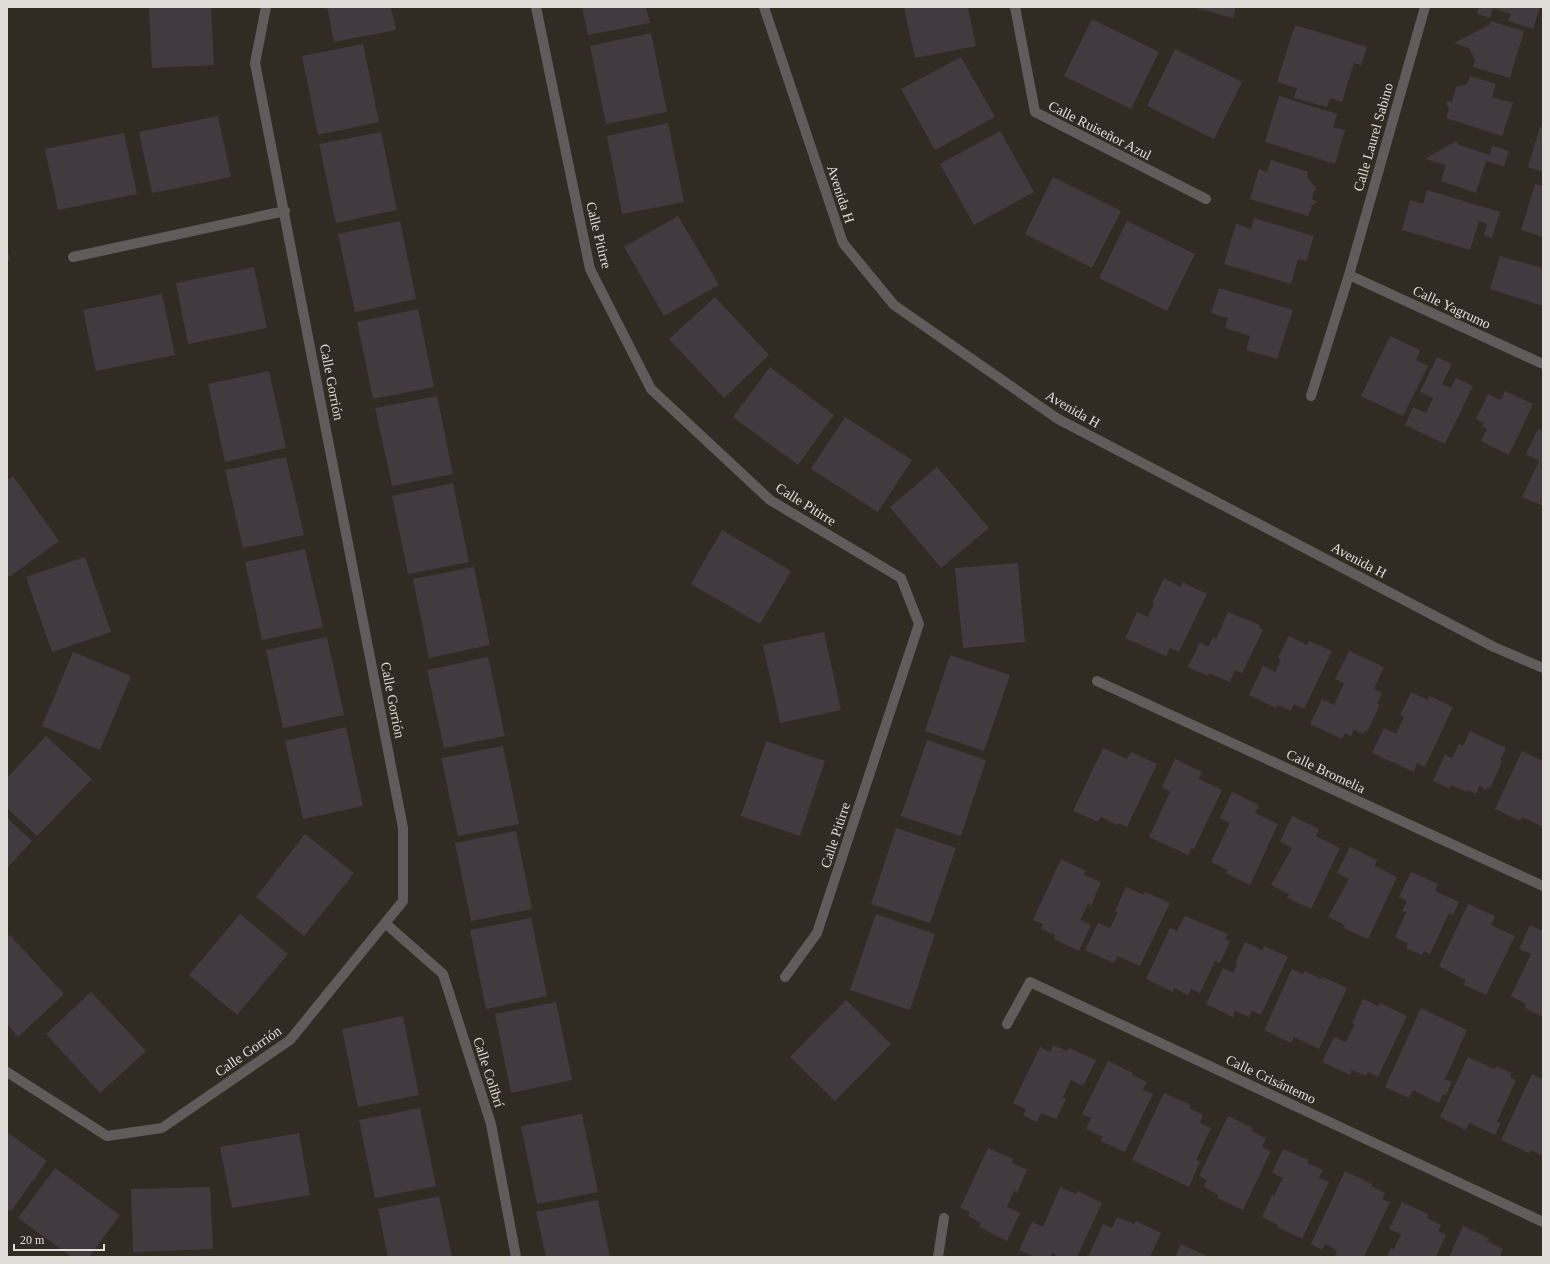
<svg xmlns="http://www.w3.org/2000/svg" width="1550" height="1264" viewBox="0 0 1550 1264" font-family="Georgia,serif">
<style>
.building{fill:#433a3f}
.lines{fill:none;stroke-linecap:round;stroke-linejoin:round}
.street{stroke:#615c5c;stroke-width:10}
.labels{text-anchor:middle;stroke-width:3;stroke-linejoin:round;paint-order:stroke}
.street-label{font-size:14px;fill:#e0ddd8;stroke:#302b23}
</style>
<rect width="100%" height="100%" fill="#302b23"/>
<!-- building -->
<path class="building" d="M149 7H211L214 65 152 68Z
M327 7H391L396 30 334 42Z
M582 7H646L650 23 588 35Z
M904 7H968L976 46 915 58Z
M1192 7H1236L1233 18Z
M1479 7H1540L1533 29 1508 21 1511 14 1493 8 1490 18 1477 14Z
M1092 19 1159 52 1131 109 1064 76Z
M1491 21 1524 31 1510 78 1473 67 1475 60 1469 48 1454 43 1489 25Z
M1295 25 1367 47 1361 65 1354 63 1342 102 1330 98 1327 107 1294 98 1297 88 1277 82Z
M651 33 667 112 606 124 590 46Z
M363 44 379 122 318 135 302 56Z
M1175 49 1242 82 1214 139 1147 106Z
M961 57 995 117 935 150 901 89Z
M1470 76 1496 84 1492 97 1513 103 1502 136 1446 118 1449 109 1446 101 1452 102 1456 87 1467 84Z
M1279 96 1337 114 1333 127 1345 130 1335 164 1265 142Z
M218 116 231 177 152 193 139 132Z
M668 123 684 202 622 214 607 136Z
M1540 127 1543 128V172L1528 167Z
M1000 131 1034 192 974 225 940 164Z
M381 132 397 210 336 223 319 144Z
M124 133 137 194 58 210 45 149Z
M1456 141 1459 145 1490 155 1492 146 1509 151 1504 166 1486 161 1476 193 1441 181 1446 165 1425 159Z
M1271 160 1308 172 1307 176 1313 185 1316 186 1312 199 1317 202 1312 206 1308 216 1250 199 1259 169 1267 172Z
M1053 177 1121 211 1092 268 1025 234Z
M1535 184 1543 186V237L1521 230Z
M1427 190 1500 212 1492 238 1484 235 1487 224 1479 221 1470 250 1402 230 1410 200 1423 204Z
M678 216 719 285 664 316 624 247Z
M1254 218 1314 236 1306 261 1298 259 1291 284 1224 264 1236 224 1251 229Z
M400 221 416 299 355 312 338 234Z
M1127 221 1195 254 1167 311 1099 278Z
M7 247 10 260H7Z
M1500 256 1543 268V306L1490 289Z
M254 267 267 328 188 344 176 283Z
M1219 288 1293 310 1277 359 1246 350 1250 336 1225 328 1228 318 1211 313Z
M162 294 175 355 96 371 83 310Z
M715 297 769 355 724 398 669 339Z
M418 309 434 387 373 399 357 322Z
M1390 336 1420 350 1416 360 1428 366 1403 416 1361 396Z
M1437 357 1452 364 1442 384 1451 388 1456 378 1473 386 1445 444 1405 425 1413 407 1426 413 1433 398 1420 392Z
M770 367 834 415 798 465 733 417Z
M269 371 286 448 225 462 208 384Z
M1505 391 1533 404 1509 455 1481 441 1487 429 1482 426 1484 423 1476 419 1488 394 1501 400Z
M437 396 453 474 392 486 375 408Z
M845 417 912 460 878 512 811 469Z
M1538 429 1543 431V506L1522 497 1539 461 1526 454Z
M286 457 304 535 243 548 225 470Z
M937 467 989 528 941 568 890 507Z
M13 476 59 541 9 577 7 574V480Z
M453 483 469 562 408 574 392 496Z
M722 530 791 571 760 624 691 584Z
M305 549 323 627 262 640 245 562Z
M85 557 111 632 52 652 26 577Z
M1018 563 1025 642 963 648 955 568Z
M474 567 490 645 429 658 413 579Z
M1164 578 1181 587 1182 582 1207 594 1179 652 1170 648 1166 656 1125 638 1137 612 1148 617 1154 604 1152 603Z
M1228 612 1260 625 1259 628 1263 630 1242 673 1235 670 1230 682 1209 673 1208 676 1188 667 1200 642 1208 647 1213 637 1216 639Z
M824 632 841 710 780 723 763 645Z
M1289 636 1307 645 1309 641 1332 651 1304 709 1294 704 1291 711 1278 705 1276 708 1249 695 1263 666 1275 672 1281 660 1278 658Z
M327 637 344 715 283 728 266 650Z
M1349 651 1384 667 1374 689 1382 693 1377 704 1380 705 1367 732 1365 731 1363 734 1354 730 1351 736 1345 733 1342 739 1310 724 1322 699 1334 705 1344 683 1335 679Z
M73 652 131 676 100 750 42 726Z
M950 655 1010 675 984 751 925 731Z
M488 657 505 736 444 748 427 670Z
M1411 692 1428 700 1429 696 1453 707 1425 767 1417 763 1414 772 1372 753 1384 728 1396 734 1404 717 1400 715Z
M346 727 363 806 303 819 285 741Z
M1470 731 1506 748 1500 760 1502 762 1490 788 1488 787 1486 790 1479 786 1476 794 1468 790 1467 792 1451 785 1450 789 1433 781 1445 755 1452 758 1459 744 1463 746Z
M46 736 92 779 37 836 7 808V778Z
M927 740 986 760 961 836 901 816Z
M766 741 825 761 800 836 741 816Z
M503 746 519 824 458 836 441 758Z
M1103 748 1127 759 1131 752 1157 764 1127 827 1118 823 1117 825 1101 817 1098 822 1073 811Z
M1522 751 1543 761V827L1522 817 1520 821 1495 809Z
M1175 759 1202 772 1199 779 1222 790 1194 849 1192 848 1188 855 1149 837 1170 792 1162 787Z
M1232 792 1259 805 1255 813 1278 824 1250 885 1225 873 1228 870 1211 862 1230 823 1220 818Z
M1292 816 1319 829 1316 836 1340 848 1311 909 1287 898 1289 894 1271 885 1292 848 1280 842Z
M7 818 32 841 7 868Z
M896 828 956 848 930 923 871 904Z
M516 831 532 909 471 921 455 843Z
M305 834 354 873 304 936 256 897Z
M1350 847 1377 860 1375 866 1397 877 1368 939 1343 928 1345 925 1328 917 1349 879 1337 873Z
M1061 859 1086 871 1084 875 1101 882 1091 906 1088 904 1080 920 1091 925 1079 951 1054 939 1055 935 1041 929 1043 924 1033 920Z
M1411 872 1438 884 1435 891 1459 902 1453 915 1449 913 1430 954 1424 951 1422 955 1406 948 1408 944 1395 937 1406 912 1402 911 1407 901 1399 897Z
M1126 887 1144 895 1145 892 1170 903 1140 966 1118 956 1114 963 1085 950 1098 923 1110 928 1118 912 1115 911Z
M1468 904 1495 916 1491 925 1515 936 1486 995 1464 985 1465 980 1439 966Z
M240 914 288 954 237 1015 189 975Z
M876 914 935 934 910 1010 850 990Z
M1185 916 1228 934 1225 939 1230 941 1220 963 1215 961 1200 993 1191 989 1188 995 1174 988 1173 992 1146 979 1170 928 1177 931Z
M531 918 547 996 486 1009 470 930Z
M1530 925 1543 931V1017L1525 1008 1526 1004 1511 996 1531 954 1519 949Z
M10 935 64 994 18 1037 7 1024V938Z
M1245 942 1262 950 1264 946 1288 957 1261 1015 1252 1011 1249 1017 1235 1011 1233 1017 1206 1004 1223 968 1233 973 1237 965 1235 964Z
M1292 969 1303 974 1305 971 1321 979 1323 977 1347 988 1319 1049 1294 1037 1291 1043 1264 1030Z
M91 992 146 1051 100 1093 46 1034Z
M1363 999 1378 1006 1380 1003 1407 1016 1378 1077 1368 1072 1366 1076 1352 1070 1350 1075 1322 1062 1334 1037 1346 1042 1355 1024 1352 1023Z
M846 1000 891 1044 835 1101 790 1057Z
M556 1002 572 1080 511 1093 495 1014Z
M1421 1008 1467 1030 1445 1079 1452 1082 1446 1095 1443 1094 1439 1103 1413 1090 1409 1098 1385 1087Z
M403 1016 419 1095 358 1107 342 1029Z
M1053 1045 1067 1051 1069 1048 1096 1060 1083 1086 1071 1080 1063 1097 1066 1099 1056 1119 1041 1113 1037 1122 1023 1115 1026 1109 1013 1103 1040 1047 1050 1052Z
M1468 1057 1495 1069 1496 1066 1512 1073 1510 1077 1516 1080 1497 1122 1501 1123 1495 1135 1469 1123 1466 1130 1440 1117Z
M1108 1061 1133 1073 1132 1075 1147 1082 1143 1090 1153 1094 1125 1152 1101 1141 1103 1137 1086 1129 1091 1118 1082 1114Z
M1532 1074 1543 1079V1156L1531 1150 1529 1153 1501 1140Z
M1164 1093 1191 1105 1189 1108 1203 1115 1200 1123 1211 1128 1196 1160 1200 1162 1189 1187 1132 1160Z
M420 1108 436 1186 375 1198 359 1120Z
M582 1114 598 1192 537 1204 521 1126Z
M1228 1116 1253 1128 1251 1131 1266 1138 1262 1147 1271 1151 1243 1210 1217 1198 1219 1195 1204 1187 1207 1180 1199 1176Z
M7 1132 47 1161 11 1211 7 1209Z
M299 1133 310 1195 232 1208 220 1147Z
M988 1148 1013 1159 1012 1163 1027 1170 1017 1193 1014 1191 1007 1207 1020 1213 1007 1241 979 1227 981 1223 968 1216 970 1212 960 1208Z
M1283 1149 1309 1160 1307 1163 1323 1170 1319 1178 1329 1182 1302 1239 1277 1227 1278 1225 1262 1217 1272 1195 1274 1196 1283 1178 1272 1173Z
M55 1168 120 1215 89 1257H72L18 1218Z
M1345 1171 1372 1184 1371 1186 1385 1193 1382 1199 1390 1202 1364 1257H1340L1335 1255 1337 1250 1325 1244 1322 1250 1311 1244Z
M210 1187 213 1249 133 1252 131 1189Z
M1060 1187 1076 1194 1078 1191 1102 1203 1077 1257H1059L1052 1253 1050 1257H1035L1019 1250 1032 1222 1043 1227Z
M439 1196 452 1257H388L378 1209Z
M598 1200 610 1257H546L536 1212Z
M1402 1202 1428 1214 1427 1218 1441 1225 1438 1231 1446 1235 1436 1257H1387L1391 1248 1394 1249 1401 1234 1389 1229Z
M1117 1217 1134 1224 1136 1221 1161 1233 1150 1257H1088L1103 1224 1112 1228Z
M1463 1226 1489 1238 1487 1241 1503 1249 1500 1255 1505 1257H1449Z
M1181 1244 1209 1257H1175Z"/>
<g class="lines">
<!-- street -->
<path class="street" d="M536 7 590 269 651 389 770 500 901 578 919 624 817 933 785 977
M764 7 843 243 894 305 1058 419 1494 647 1543 668
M1015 7 1035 112 1206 199
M73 257 285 211
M1349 275 1543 364
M1311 396 1349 275 1425 7
M1097 681 1543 886
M385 923 443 974 491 1124 516 1257
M1007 1024 1030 982 1543 1222
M7 1072 107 1136 162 1128 290 1040 403 901V828L255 63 266 7
M938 1257 944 1218"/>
</g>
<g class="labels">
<!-- street labels -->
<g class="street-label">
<text transform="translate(1100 130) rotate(27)" y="5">Calle Ruiseñor Azul</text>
<text transform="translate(1373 137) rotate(-74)" y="5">Calle Laurel Sabino</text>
<text transform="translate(841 194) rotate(72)" y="5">Avenida H</text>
<text transform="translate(599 235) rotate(76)" y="5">Calle Pitirre</text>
<text transform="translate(1452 307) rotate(25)" y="5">Calle Yagrumo</text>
<text transform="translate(332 382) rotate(79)" y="5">Calle Gorrión</text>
<text transform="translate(1073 409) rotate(30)" y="5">Avenida H</text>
<text transform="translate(806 504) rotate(32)" y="5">Calle Pitirre</text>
<text transform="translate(1359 560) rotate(28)" y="5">Avenida H</text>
<text transform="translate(393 700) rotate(79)" y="5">Calle Gorrión</text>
<text transform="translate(1326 771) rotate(25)" y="5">Calle Bromelia</text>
<text transform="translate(835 835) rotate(-72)" y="5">Calle Pitirre</text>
<text transform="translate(248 1051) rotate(-35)" y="5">Calle Gorrión</text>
<text transform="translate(489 1072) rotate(72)" y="5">Calle Colibrí</text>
<text transform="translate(1271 1079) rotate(25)" y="5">Calle Crisántemo</text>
</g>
</g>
<!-- border -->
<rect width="1550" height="1264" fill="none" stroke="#e0ddd8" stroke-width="16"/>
<!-- scale -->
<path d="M14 1244v6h90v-6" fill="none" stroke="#e0ddd8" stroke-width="2"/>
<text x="20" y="1244" font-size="12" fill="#e0ddd8" stroke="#302b23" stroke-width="3" paint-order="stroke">20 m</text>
</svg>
